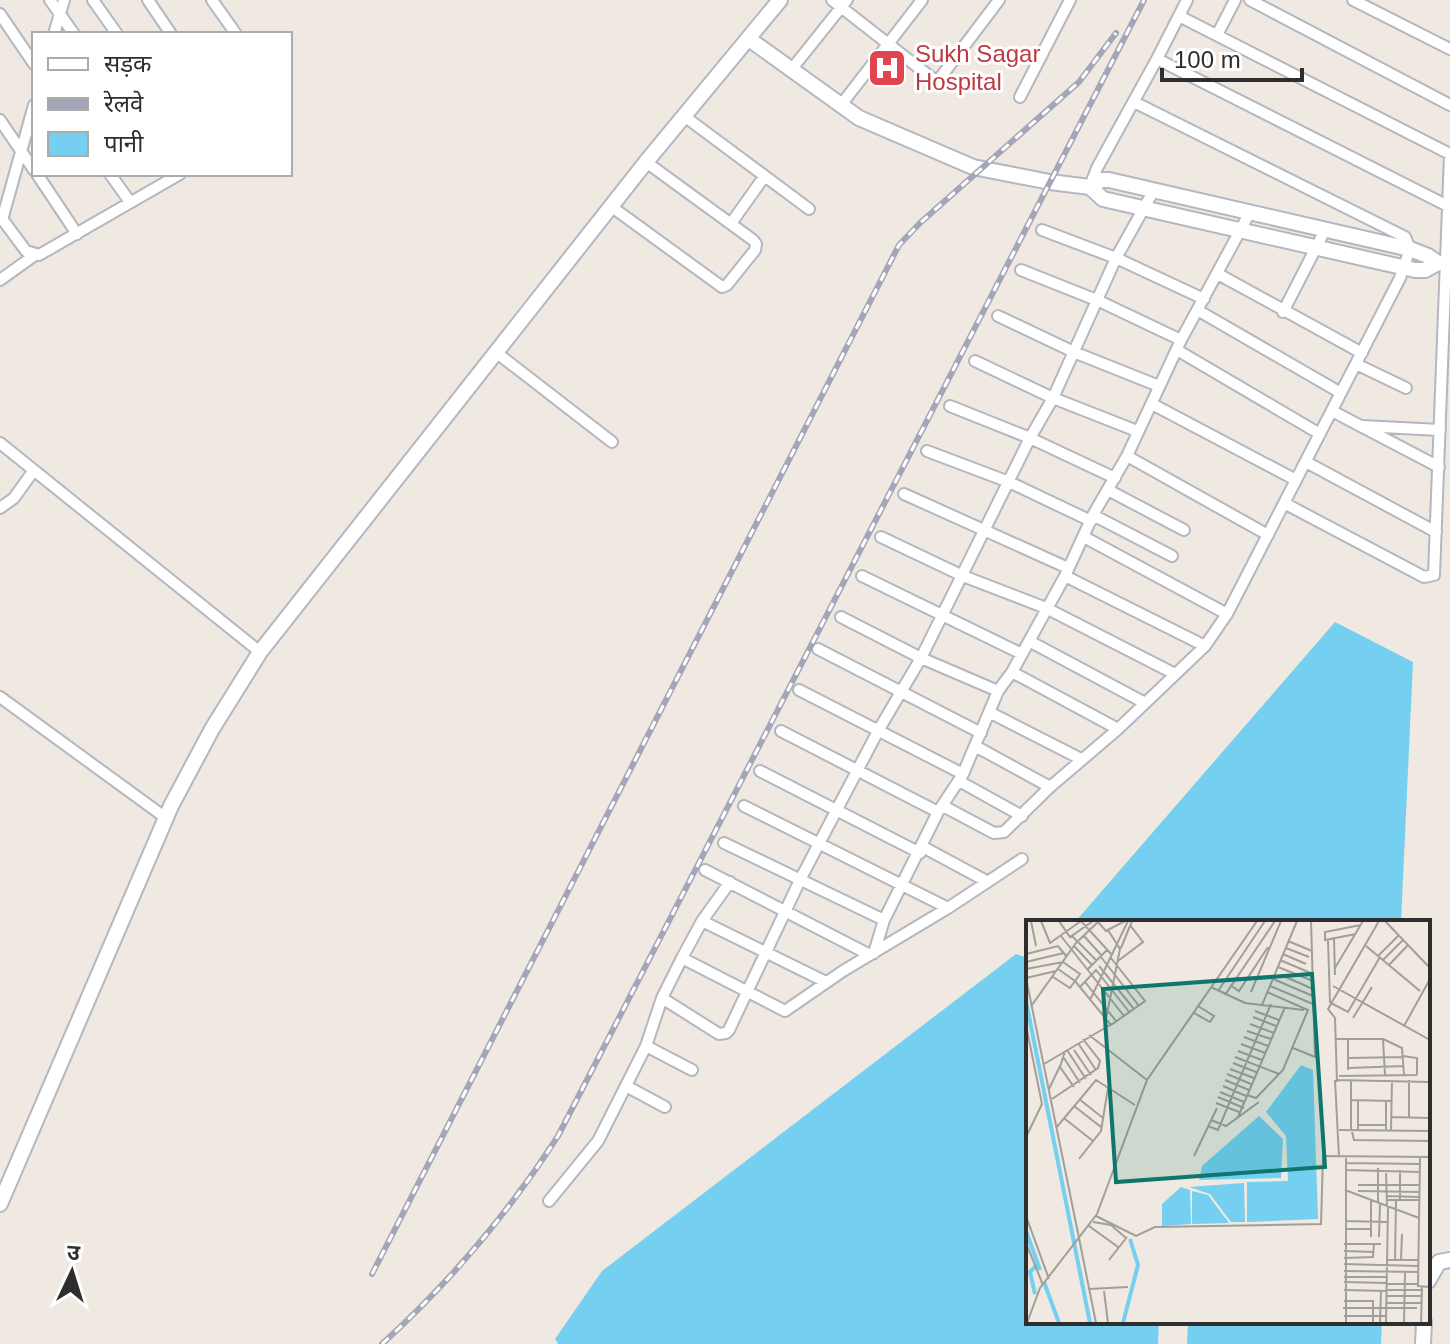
<svg xmlns="http://www.w3.org/2000/svg" width="1450" height="1344" viewBox="0 0 1450 1344" font-family="Arial,'Noto Sans Devanagari',sans-serif">
<style>
.water{fill:#75cff0}
.lines{fill:none;stroke-linecap:round;stroke-linejoin:round}
.street-casing{stroke:#b4b7c1;stroke-width:14}
.secondary-casing{stroke:#b4b7c1;stroke-width:18}
.street{stroke:#fff;stroke-width:10}
.secondary{stroke:#fff;stroke-width:14}
.rail-casing{stroke:#a3a6b8;stroke-width:6}
.rail{stroke:#fff;stroke-width:3;stroke-dasharray:9;stroke-linecap:butt}
.labels{text-anchor:middle;stroke-width:6;stroke-linejoin:round;paint-order:stroke}
.health-label{font-size:24px;fill:#be3a42;stroke:#fff;text-anchor:start}
.inset-river{fill:none;stroke:#75cff0;stroke-width:4}
.inset-road{fill:none;stroke:#a29e99;stroke-width:2}
.view{fill:#0f766e;fill-opacity:0.15;stroke:#0f766e;stroke-width:4}
.inset-edge{fill:none;stroke:#2e2e2e;stroke-width:4}
</style>
<rect width="100%" height="100%" fill="#efe9e1"/>
<!-- water -->
<path class="water" d="M1335 622 1413 662 1401 922H1075Z
M1016 954 1028 958V1322H1159L1158 1344H558L555 1339 602 1271Z
M1188 1322H1382L1381 1344H1187Z"/>
<g class="lines">
<!-- street casing -->
<g class="street-casing">
<path id="street" d="M50 0 74 34
M93 0 117 34
M148 0 171 34
M212 0 236 34
M832 0 937 82 999 0
M1250 0 1450 105
M1353 0 1450 49
M0 14 34 64
M1179 16 1450 154
M54 34 64 0
M1217 35 1235 0
M1157 59 1448 206
M791 70 847 0
M1020 97 1070 0
M841 105 922 0
M684 116 809 209
M0 120 34 170
M37 174 77 234
M110 174 130 202
M1090 186 1097 168 1157 59 1187 0
M612 207 722 287 727 285 755 250 756 244 753 240 646 162
M0 216 26 251 39 255 180 174
M2 220 34 105
M732 222 764 177
M1042 230 1116 258 1204 299
M1021 270 1099 301 1181 340
M1218 274 1362 353
M0 280 35 255
M1199 311 1341 393
M1283 312 1324 232
M998 316 1076 353 1159 386
M1177 350 1320 434
M497 353 612 442
M975 361 1053 398 1137 431
M1356 364 1406 388
M1152 404 1296 480
M950 406 1030 438 1115 478
M1332 411 1439 467
M1362 426 1440 430
M0 443 260 652
M927 451 1009 482 1091 521
M1127 456 1268 535
M1306 462 1436 532
M1108 490 1184 530
M904 494 1068 568
M1284 503 1424 577 1434 575 1450 155
M0 508 14 498 34 470
M1093 515 1172 556
M881 537 963 576 1046 608 1175 674
M1084 537 1227 614
M862 576 1020 653
M1065 576 1205 646
M841 617 921 658 998 691
M1029 641 1145 703
M818 649 981 733
M1012 672 1118 729
M799 690 963 774
M0 697 166 818
M989 712 1081 759
M781 731 938 812
M975 746 1050 787
M760 771 920 853
M959 781 1022 816
M744 806 948 908
M943 806 994 833 1004 832 1050 787 1118 729 1205 646 1227 614 1400 278 1410 249 1405 237 1397 233 1134 102
M724 843 884 920
M923 847 988 882
M705 870 870 955
M702 921 826 982
M874 953 884 920 938 812 963 774 998 691 1012 672 1065 576 1093 515 1127 456 1181 340 1249 214
M682 958 785 1011 843 971 948 908 1022 859
M662 998 719 1034 726 1033 729 1030 801 878 878 731 921 658 1030 438 1053 398 1116 258 1154 190
M646 1046 692 1070
M626 1086 665 1107
M549 1201 598 1141 646 1046 662 998 682 958 702 921 730 882"/>
</g>
<!-- secondary casing -->
<g class="secondary-casing">
<path id="secondary" d="M749 39 859 118 973 167 1050 182 1090 187 1101 180H1109L1410 249 1428 256 1438 263 1425 270H1415L1103 199 1090 187
M0 1204 171 806 212 729 260 652 646 162 780 0
M1428 1281 1439 1262 1450 1260
M1423 1344 1424 1322"/>
</g>
<!-- street -->
<use href="#street" class="street"/>
<!-- secondary -->
<use href="#secondary" class="secondary"/>
<!-- rail casing -->
<g class="rail-casing">
<path id="rail" d="M372 1274 899 245 920 223 1079 82 1116 33
M382 1344C450 1282 508 1214 558 1136L1144 0"/>
</g>
<!-- rail -->
<use href="#rail" class="rail"/>
</g>
<!-- icons -->
<defs>
<g id="hospital-square" transform="scale(2)"><rect x="-9" y="-9" width="18" height="18" rx="4" fill="#e0444e" stroke="#fff"/><path d="M-5-5h3v3.5h4V-5h3V5h-3V1.5h-4V5h-3Z" fill="#fff"/></g>
</defs>
<g fill-rule="evenodd">
<use href="#hospital-square" x="887" y="68"/>
</g>
<g class="labels">
<!-- health labels -->
<g class="health-label">
<text x="915" y="62">Sukh Sagar<tspan x="915" dy="28">Hospital</tspan></text>
</g>
</g>
<!-- overview -->
<g transform="translate(1026 920)">
<rect width="404" height="404" fill="#efe9e1"/>
<path d="M275 145 287 150 292 299 221 302V262L262 261 260 216 240 192ZM233 196 257 219 255 258 173 260 176 246ZM218 263 219 302H205L184 274 163 267ZM155 267 164 270 165 304 136 306V284ZM166 271 182 275 203 303 166 304Z" fill="#75cff0"/>
<path class="inset-river" d="M0 81 64 403M0 311 14 350M18 362 33 403M9 374 4 352 12 344M97 403 112 345 104 319"/>
<path class="inset-road" d="M5 1 10 26M15 1 24 23 55 1 86 35M33 1 44 17 67 1M359 1 404 48M72 2 80 11 99 1M330 14 299 20V12L335 5M35 16 98 96M46 16 71 41M58 16 76 36M308 19 309 55M302 20 304 83M262 21 286 31M48 26 66 45M340 26 394 71M95 28 106 1M260 28 283 37M0 34 32 26 41 37M257 34 280 44M352 36 373 15M75 37 113 86M254 40 287 54M357 40 377 20M92 41 117 22 104 5M0 42 38 33M363 45 382 25M73 46 108 89M252 47 287 61M309 48 337 1M0 49 37 42 54 54 44 68 27 57M32 49 49 61 85 105 119 81 85 38M61 50 81 30M255 55 287 69M0 58 30 51M0 58 53 318M247 59 287 76M59 62 90 101M204 65 213 71 242 27M244 66 287 84M307 66 404 120M54 67 70 50 104 93M185 67 219 83 278 90M192 71 239 1M225 72 255 1M199 75 249 1M64 80 102 1M305 83 322 92 354 37M6 85 50 23 73 1M236 85 271 1M229 91 253 100M168 93 184 102 188 96 172 86M227 97 250 106M327 98 346 67M80 99 94 29 82 10M224 104 248 113M0 105 16 184 0 217M378 106 404 59M221 111 245 119M63 115 121 160M218 117 242 126M309 119H357L359 155M357 119 376 128 378 155M52 123 70 150M215 124 239 133M267 128 289 137 285 1M41 130 60 159M48 130 65 155M39 131 34 147 48 167M212 131 236 140M377 136 391 138V155M209 137 253 154M38 138 54 163M322 138 377 137M207 143 230 152M18 144 84 105M322 148 378 146M204 149 228 158M322 150V119M201 154 225 164M313 156 391 155M199 160 223 170M309 160 313 237M310 160 404 162M311 162 309 98 302 89 353 1M197 166 220 176M23 169 34 146M194 172 218 182M221 175 230 178 257 150 282 90 241 72M192 177 218 188M26 179 72 148 74 141 57 119M53 179 77 198M325 180 365 181M360 181V210M190 183 213 192M48 186 75 207M212 197 259 87M365 197 404 198M383 198V160M39 199 67 221M185 200 200 206 233 182M332 205H360M182 206 192 210 245 84M30 208 70 160 109 185M313 210 404 211M325 210V160M332 210V181M365 211 366 160M326 212 328 220 404 221M403 221 404 176M168 236 191 188M394 237 392 366 404 367M320 238V403M53 239 75 211 82 168M320 243 394 244M319 250 394 252M360 251 361 286M332 265H393M319 270 393 298M332 271 393 272M360 276 393 277M360 280H393M374 281V250M352 283V248M0 296 23 359M70 296 110 316 129 307 295 304 297 236 404 237M319 301 361 302M67 302 85 305 100 318M63 306 92 327M319 309H345M345 317V280M353 317 354 284M53 318 70 403M0 323 17 365M318 324H355M318 331 348 332M318 338 347 337 348 324M83 340 101 317M361 340H392M369 340 370 281M375 340 376 314M318 344 392 346M318 351 392 352M318 357H361M318 362 361 363M361 364H392M63 369 102 367M318 370 361 371M361 370H396M78 371 82 403M361 376H396M318 381H347V403M361 383H396M317 388H391M318 396H360M1 403 14 368 71 294 121 160 231 1M354 403 355 371M360 403 362 287M378 403 379 352M395 403 396 367"/>
<path class="view" d="M286 54 299 247 90 262 77 69Z"/>
<rect width="404" height="404" class="inset-edge"/>
</g>
<!-- legend -->
<rect x="32" y="32" width="260" height="144" fill="#ffffff" stroke="#ababab" stroke-width="2"/>
<rect x="48" y="58" width="40" height="12" fill="#ffffff" stroke="#ababab" stroke-width="2"/>
<text x="104" y="72" font-size="24" fill="#2e2e2e">सड़क</text>
<rect x="48" y="98" width="40" height="12" fill="#a3a6b8" stroke="#ababab" stroke-width="2"/>
<text x="104" y="112" font-size="24" fill="#2e2e2e">रेलवे</text>
<rect x="48" y="132" width="40" height="24" fill="#75cff0" stroke="#ababab" stroke-width="2"/>
<text x="104" y="152" font-size="24" fill="#2e2e2e">पानी</text>
<!-- north arrow -->
<g transform="translate(72 1272) rotate(4)" stroke="#ffffff" stroke-width="6" paint-order="stroke">
<path d="M0-6L14 30L0 20L-14 30Z" fill="#2e2e2e"/>
<text y="-12" font-size="22" font-weight="bold" text-anchor="middle" fill="#2e2e2e">उ</text>
</g>
<!-- scale -->
<path d="M1162 68v12h140v-12" fill="none" stroke="#2e2e2e" stroke-width="4"/>
<text x="1174" y="68" font-size="24" fill="#2e2e2e" stroke="#ffffff" stroke-width="6" paint-order="stroke">100 m</text>
</svg>
